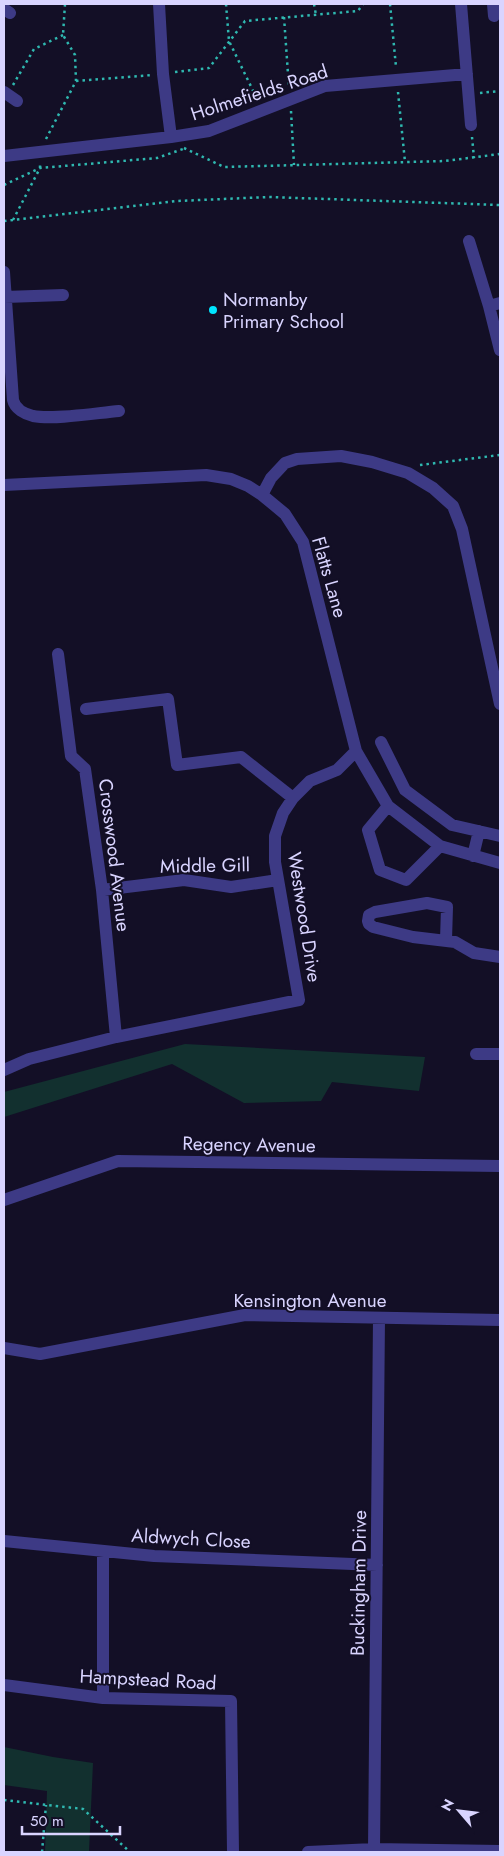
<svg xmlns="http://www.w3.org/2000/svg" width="504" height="1856" viewBox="0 0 504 1856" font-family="Jost,sans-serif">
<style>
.green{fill:#12302f}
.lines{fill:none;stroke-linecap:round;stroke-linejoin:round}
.path{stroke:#2fb8b0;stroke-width:2.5;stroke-dasharray:2.5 4;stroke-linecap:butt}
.minor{stroke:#3d3a85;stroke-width:12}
.poi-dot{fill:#00e5ff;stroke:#130f26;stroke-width:2}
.labels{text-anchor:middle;stroke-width:4;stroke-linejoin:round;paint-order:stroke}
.street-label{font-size:19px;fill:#d9d4ff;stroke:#130f26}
.poi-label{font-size:19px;fill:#d9d4ff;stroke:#130f26;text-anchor:start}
</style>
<rect width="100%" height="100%" fill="#130f26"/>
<!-- green -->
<path class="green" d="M185 1044 425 1057 419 1091 332 1082 321 1101 244 1103 172 1064 4 1117V1092Z
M4 1747 53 1757 93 1763 89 1852H45L47 1791 4 1785Z"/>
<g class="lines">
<!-- path -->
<path class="path" d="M226 4 229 41 258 101
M314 4 316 15
M390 4 396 67
M284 17 289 88
M175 72 209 68 245 21 358 11 363 4
M76 81 152 75
M13 85 34 49 63 35
M398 92 405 162
M480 93 500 91
M291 111 294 165
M472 137 474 158
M46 139 76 81 75 55 63 35 65 4
M184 148 224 167 445 161 500 154
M4 185 40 168 157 158 183 149
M13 220 40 168V163
M4 221 177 201 269 197 500 205
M420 465 500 455
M4 1800 83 1809 130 1852
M42 1852 46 1805"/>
<!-- minor -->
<path class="minor" d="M159 4 163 74 171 137
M461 4 471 125
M493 4 494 16
M4 9 10 13
M4 92 17 101
M4 156 171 137 209 131 325 86 467 74
M469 241 489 306
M4 272 13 400C15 409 25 414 33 416 55 420 96 413 119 411
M5 297 63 295
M500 303 489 306 500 350
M4 485 206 475 231 479 248 486 262 495 285 514 303 542 356 751 388 806 440 846 500 863
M262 495 271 478 285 463 297 459 341 456 372 462 408 473 433 488 453 506 462 529 500 704
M58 654 71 756 85 769 102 890 116 1037
M86 709 168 699 177 765 241 757 293 798
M381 742 405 790 452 825 500 836
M388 806 368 830 380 870 406 880 440 846
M473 856 479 831
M102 890 184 880 231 887 278 880
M446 940 447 907 427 903 375 912 369 915 368 921 369 924 373 927 413 937 455 942 474 953 500 957
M476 1054H500
M4 1070 29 1059 116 1037 299 1000 275 862V836L283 813 293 798 310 781 337 770 356 751
M4 1200 118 1161 500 1166
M4 1348 40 1354 245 1315 500 1320
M4 1541 154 1556 377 1565
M4 1685 103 1698 231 1701 233 1852
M103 1698V1551
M374 1849 379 1318
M308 1852 374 1849 500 1851"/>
</g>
<!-- markers -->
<circle class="poi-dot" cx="213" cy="310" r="5"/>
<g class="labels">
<!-- street labels -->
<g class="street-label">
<text transform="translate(259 92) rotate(-18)" y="7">Holmefields Road</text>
<text transform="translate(330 577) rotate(74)" y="7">Flatts Lane</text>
<text transform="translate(115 855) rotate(83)" y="7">Crosswood Avenue</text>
<text transform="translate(205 865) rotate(-1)" y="7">Middle Gill</text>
<text transform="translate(305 917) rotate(81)" y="7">Westwood Drive</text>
<text transform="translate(249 1144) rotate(1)" y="7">Regency Avenue</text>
<text x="310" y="1307">Kensington Avenue</text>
<text transform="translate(191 1538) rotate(3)" y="7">Aldwych Close</text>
<text transform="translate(358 1583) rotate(-89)" y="7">Buckingham Drive</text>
<text transform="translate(148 1679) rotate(3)" y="7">Hampstead Road</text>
</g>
<!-- poi labels -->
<g class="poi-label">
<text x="223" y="306">Normanby<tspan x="223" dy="22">Primary School</tspan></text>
</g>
</g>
<!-- border -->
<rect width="504" height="1856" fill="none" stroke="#d9d4ff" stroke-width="10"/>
<!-- north arrow -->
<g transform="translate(459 1811) rotate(298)" stroke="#130f26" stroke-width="4" paint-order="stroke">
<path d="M0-4L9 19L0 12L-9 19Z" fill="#d9d4ff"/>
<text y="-8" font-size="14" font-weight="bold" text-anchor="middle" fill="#d9d4ff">N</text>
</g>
<!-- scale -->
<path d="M22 1826v8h98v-8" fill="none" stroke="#d9d4ff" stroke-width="2.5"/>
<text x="30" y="1826" font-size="15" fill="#d9d4ff" stroke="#130f26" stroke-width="4" paint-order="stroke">50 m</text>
</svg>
